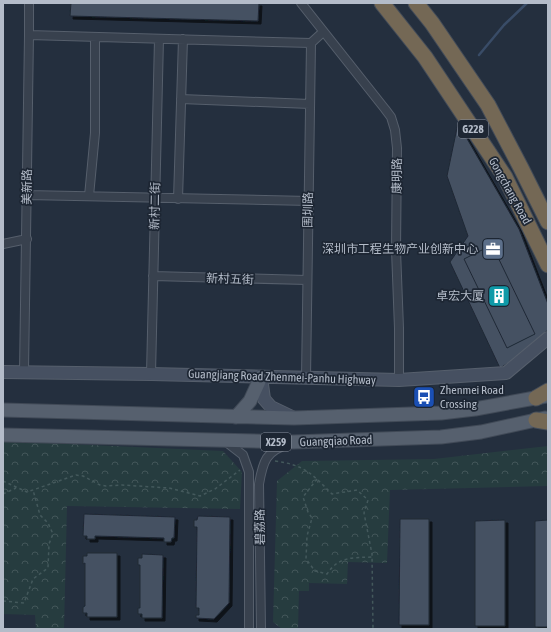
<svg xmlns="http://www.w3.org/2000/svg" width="551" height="632" viewBox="0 0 551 632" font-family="'Asap Condensed','Noto Sans SC',sans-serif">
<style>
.forest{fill:url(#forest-crowns)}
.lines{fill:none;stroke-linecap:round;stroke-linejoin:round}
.stream{stroke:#394c67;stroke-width:2.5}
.building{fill:#455162;stroke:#1f2835;filter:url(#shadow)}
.street-casing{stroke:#565f6c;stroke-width:10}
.secondary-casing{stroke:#565f6c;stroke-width:14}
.primary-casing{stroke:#414a57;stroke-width:15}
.highway-casing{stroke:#434c59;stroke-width:17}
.path{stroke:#44595c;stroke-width:1.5;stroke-dasharray:3 3;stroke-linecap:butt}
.street{stroke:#38414e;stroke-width:8}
.secondary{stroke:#465061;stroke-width:12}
.primary{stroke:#56606e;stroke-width:13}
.highway{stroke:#746855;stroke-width:15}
.labels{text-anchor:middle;stroke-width:3.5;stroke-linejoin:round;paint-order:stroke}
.shield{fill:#1d2633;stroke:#878f9c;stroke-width:1}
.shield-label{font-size:11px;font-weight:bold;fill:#b4bcc9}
.street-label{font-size:12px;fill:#b4bcc9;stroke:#1d2633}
.poi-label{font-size:12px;fill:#b4bcc9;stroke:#1d2633;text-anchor:end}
</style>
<defs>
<pattern id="forest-crowns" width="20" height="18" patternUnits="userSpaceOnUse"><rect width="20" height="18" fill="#263c3f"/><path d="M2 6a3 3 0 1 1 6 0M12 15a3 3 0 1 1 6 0" fill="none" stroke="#435659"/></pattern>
<filter id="shadow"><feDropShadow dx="3" dy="3" stdDeviation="0" flood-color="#0009"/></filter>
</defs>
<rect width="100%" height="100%" fill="#242f3e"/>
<!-- forest -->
<path class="forest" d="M3 441 223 451 242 472 240 509 67 506 64 629H36L35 615 3 614Z
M548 446V486L390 490 387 563 348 562 347 584 309 583V591H299L298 629H282L273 622 277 481 302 461 434 459Z"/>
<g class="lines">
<!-- stream -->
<path class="stream" d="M479 55 504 25 527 3"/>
</g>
<!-- building -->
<path class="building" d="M71 3H259L258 21 70 16Z
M458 123 519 229 548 304V330L510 362 500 368 450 262 468 236 447 176Z
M492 245 535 334 507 348 464 259Z
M84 514 175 517 174 538H172L171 542H164V538L95 536V539H87V536H83Z
M198 516 230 517 229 603 214 619 196 618V615H199V608H196L197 527H194V520H197Z
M400 519H429V625H399Z
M505 520V626H475V521Z
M548 520V627H535V521Z
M87 553H117V617H87V613H83V607L85 606V563L83 564V556H87Z
M142 554 163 555 162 618H142V614H138V608H140V565H138V558H142Z"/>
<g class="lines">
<!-- street casing -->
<g class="street-casing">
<path id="street" d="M301 3 385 109 391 117 395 130 397 148 396 250 399 328V380
M29 35 311 43 323 32
M181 99 310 104
M27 195 309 201
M89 196 95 133V37
M178 199 183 39
M3 244 27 239
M153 276 307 280
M24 372 29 35V3
M151 374 159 39
M306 378 311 43
M225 441 243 455 249 472V629
M261 629 259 484C263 461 266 451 289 444"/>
</g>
<!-- secondary casing -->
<g class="secondary-casing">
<path id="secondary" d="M3 372 151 374 399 380 506 373 548 338
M261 377 264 399 271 407 294 418"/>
</g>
<!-- primary casing -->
<g class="primary-casing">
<path id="primary" d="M3 410 294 418 441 413 475 409 546 396
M236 417 250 401 261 377
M3 435 293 442 441 437 481 432 545 418"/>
</g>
<!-- highway casing -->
<g class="highway-casing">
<path id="highway" d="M382 3 425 57 505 177 548 265
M416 3 432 23 488 105 521 168 548 222
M536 398 548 391
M536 420 548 422"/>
</g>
<!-- path -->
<path class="path" d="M275 461C305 465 312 474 332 494L357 490 368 500 364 513 372 554 373 629
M317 479 303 497 308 512 312 518 307 536 306 559 315 571 327 574C339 556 352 558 372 557
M3 481 27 492 76 475 83 476 100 485 106 486 122 485 169 488 200 496 215 489 240 470
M3 494 16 488
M3 601 24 603 33 579 48 568 49 544 53 534 48 523 40 515 33 490"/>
<!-- street -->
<use href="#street" class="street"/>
<!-- secondary -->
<use href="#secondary" class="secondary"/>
<!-- primary -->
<use href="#primary" class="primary"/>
<!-- highway -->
<use href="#highway" class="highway"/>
</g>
<!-- icons -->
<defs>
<g id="office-square" transform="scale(1.15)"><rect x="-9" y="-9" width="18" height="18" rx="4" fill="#5c6f8a" stroke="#1d2633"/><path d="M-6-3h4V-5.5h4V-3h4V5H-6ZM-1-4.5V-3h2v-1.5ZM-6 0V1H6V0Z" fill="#fff"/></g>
<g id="building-square" transform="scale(1.15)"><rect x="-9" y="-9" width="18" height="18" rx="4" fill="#0f9aa8" stroke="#1d2633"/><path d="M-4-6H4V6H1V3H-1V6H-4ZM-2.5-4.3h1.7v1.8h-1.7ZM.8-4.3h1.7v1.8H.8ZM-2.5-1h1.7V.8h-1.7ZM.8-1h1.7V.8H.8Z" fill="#fff"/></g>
<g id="bus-square" transform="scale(1.15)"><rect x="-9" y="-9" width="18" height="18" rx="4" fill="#1a4fb4" stroke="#1d2633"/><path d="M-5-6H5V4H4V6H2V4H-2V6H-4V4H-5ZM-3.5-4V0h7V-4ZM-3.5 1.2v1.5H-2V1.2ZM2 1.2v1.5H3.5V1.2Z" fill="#fff"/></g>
</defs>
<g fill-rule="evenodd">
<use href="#office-square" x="493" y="249"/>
<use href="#building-square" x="499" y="296"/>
<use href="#bus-square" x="424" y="397"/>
</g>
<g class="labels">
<!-- shield labels -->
<g class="shield">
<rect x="458" y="120" width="30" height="18" rx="3"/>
<rect x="261" y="433" width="30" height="18" rx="3"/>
</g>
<g class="shield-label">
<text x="473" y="133">G228</text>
<text x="276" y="446">X259</text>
</g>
<!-- street labels -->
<g class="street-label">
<text transform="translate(397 176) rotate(-89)" y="4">康明路</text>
<text transform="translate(27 187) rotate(-89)" y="4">美新路</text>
<text transform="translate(510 191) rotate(61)" y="4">Gongchang Road</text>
<text transform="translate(155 206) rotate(-89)" y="4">新村二街</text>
<text transform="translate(308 210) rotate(-89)" y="4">围圳路</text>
<text transform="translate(230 279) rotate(2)" y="4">新村五街</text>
<text transform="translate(282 377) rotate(2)" y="4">Guangjiang Road Zhenmei-Panhu Highway</text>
<text transform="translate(336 441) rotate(-2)" y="4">Guangqiao Road</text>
<text transform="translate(260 527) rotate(-91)" y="4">碧荔路</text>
</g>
<!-- poi labels -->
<g class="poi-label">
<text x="478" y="253">深圳市工程生物产业创新中心</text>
<text x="484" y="300">卓宏大厦</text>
<text x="440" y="394" text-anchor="start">Zhenmei Road<tspan x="440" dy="14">Crossing</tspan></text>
</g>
</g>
<!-- border -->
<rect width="551" height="632" fill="none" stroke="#b4bcc9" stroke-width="8"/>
</svg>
